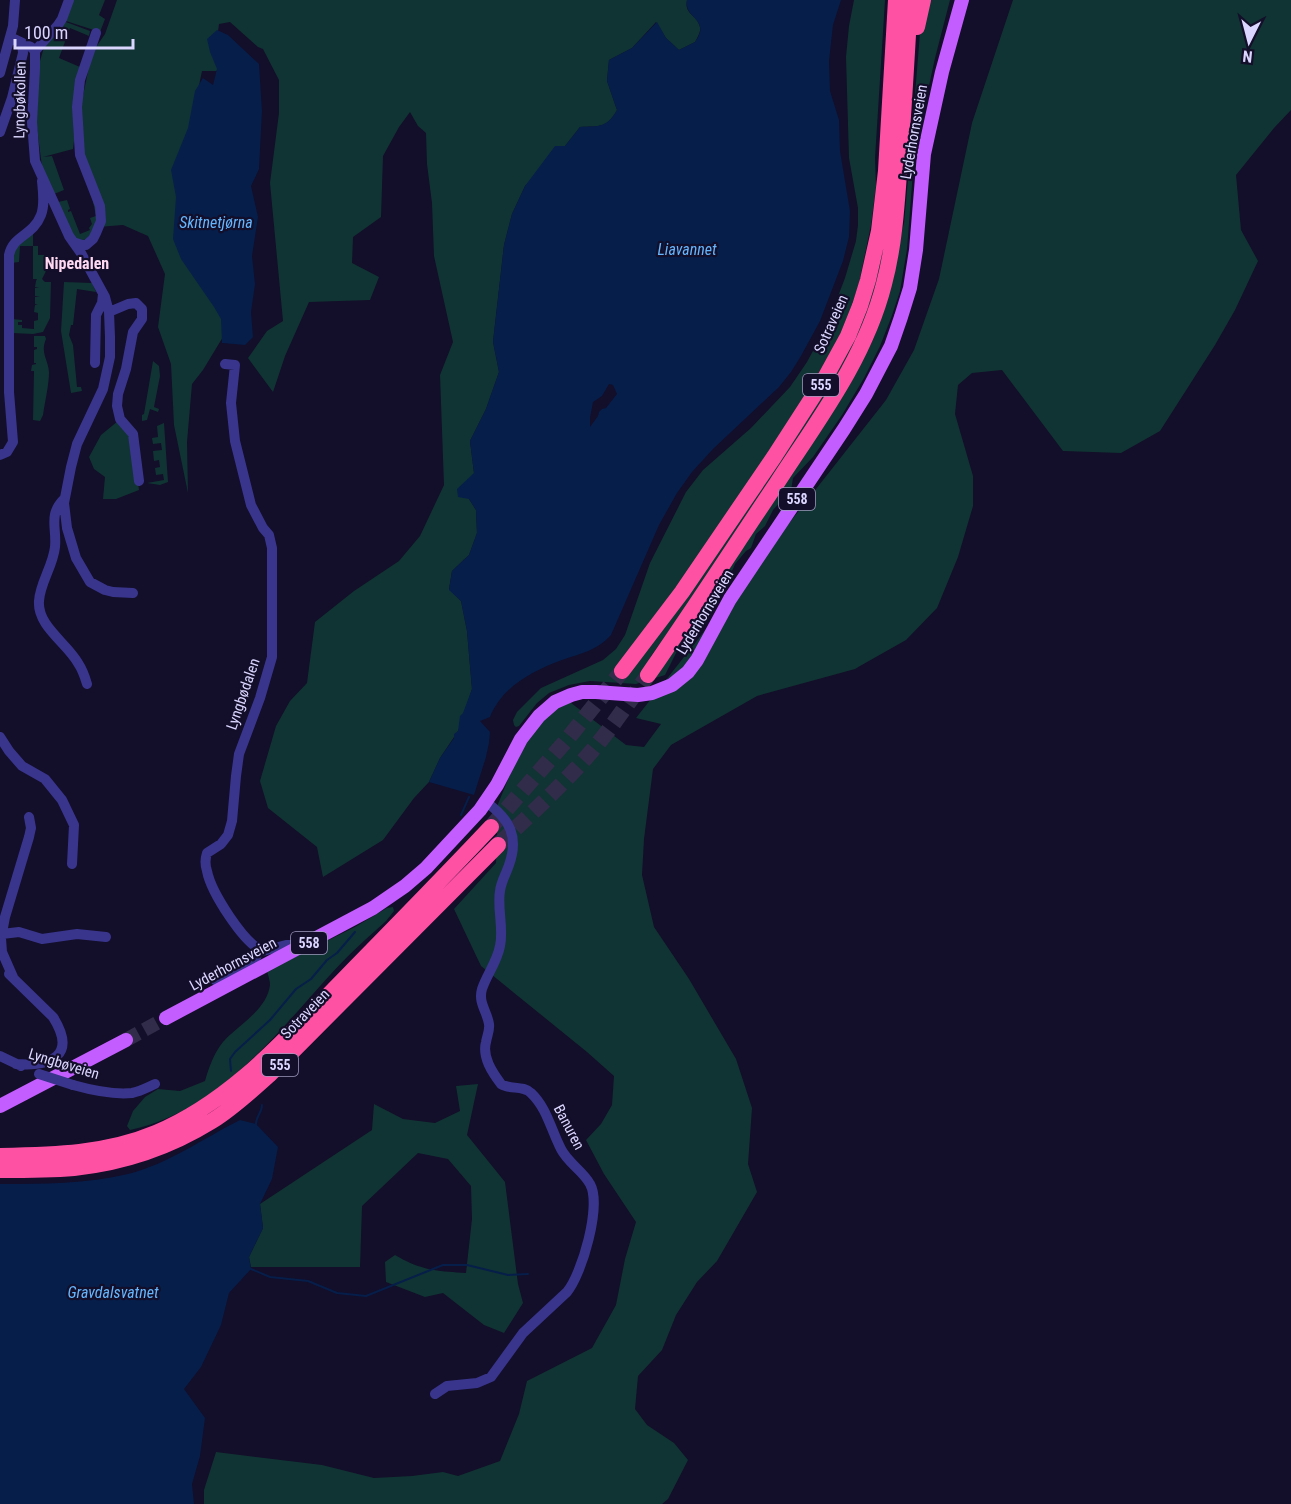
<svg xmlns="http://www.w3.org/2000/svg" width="1291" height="1504" viewBox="0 0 1291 1504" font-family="'Roboto Condensed',sans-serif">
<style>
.green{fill:#103433}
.water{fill:#061e4a;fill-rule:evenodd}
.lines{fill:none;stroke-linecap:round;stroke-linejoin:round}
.stream{stroke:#061e4a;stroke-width:2}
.major-tunnel{stroke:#312c49;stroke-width:14;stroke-dasharray:14 7;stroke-linecap:butt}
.highway-tunnel{stroke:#312c49;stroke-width:16;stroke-dasharray:16 8;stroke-linecap:butt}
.minor{stroke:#39358c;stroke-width:10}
.major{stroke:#c45dff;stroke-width:14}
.highway{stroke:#ff51a4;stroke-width:16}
.minor-bridge{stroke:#39358c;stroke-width:10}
.labels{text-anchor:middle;stroke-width:4.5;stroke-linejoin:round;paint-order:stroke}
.shield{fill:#130e29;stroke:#9f9abf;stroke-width:1.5}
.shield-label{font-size:14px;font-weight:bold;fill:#dbd6ff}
.street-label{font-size:15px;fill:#dbd6ff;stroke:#130e29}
.water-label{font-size:16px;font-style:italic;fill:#64b7ff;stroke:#130e29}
.neighbourhood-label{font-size:16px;font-weight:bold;fill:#ffd8f1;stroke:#130e29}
</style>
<rect width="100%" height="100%" fill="#130e29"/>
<!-- green -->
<path class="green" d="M72 0H105L99 15 105 19 100 32 66 21Z
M117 0H687C684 15 697 14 700 27 701 32 697 38 695 42L679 50 666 38 656 22 632 48 609 60 607 81 617 110C607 128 600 126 580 127L565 146 525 186 512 214 504 245 493 342 499 372 486 409 470 441 474 473 469 499 476 510 477 533 469 555 452 571 449 589 461 601 467 631 472 689 458 731 440 758 429 782 414 798 383 840 323 877 317 847 268 808 260 781 276 726 290 701 307 683 315 622 354 591 399 561 420 536 444 485 440 375 453 342 434 256 432 203 427 164 426 133 418 126 410 112 399 127 383 156 381 217 353 237 352 263 379 277 370 300 309 302 285 356 273 392 248 358 267 331 283 321 270 183 279 113V80L263 49 258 47 230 22 219 24 216 47 223 67 216 71H202L190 128 232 322 203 370 192 384 187 442 188 493 174 425 171 364 158 327 165 274 148 236 123 225 98 227C92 233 87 241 78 241L72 234 58 202 67 200 70 209 68 210V212L71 211 80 234 90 230 89 228 92 224 90 218 96 216 92 197 74 141 73 149 43 157 52 156 64 190 54 194 42 167 37 127V86L40 61 45 44 61 25 66 22 90 31 89 36 70 28 59 58 80 67 73 108 74 138 92 53 105 34Z
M854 0H885L875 158 876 186 871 225 859 283 848 317 813 407 882 246 885 252 866 322 834 386 706 579 651 656 646 666 850 384 873 340 883 313 904 223 910 159 917 108 914 107 920 33 928 0H950L935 58 919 132 914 158 907 249 900 291 891 318 880 346 864 378 842 415 813 457 793 478 791 490 773 510 765 526 756 534 751 548 746 551 735 564 733 569 715 595 703 618 697 622 696 627 688 635 684 644 678 649 665 675 636 684 590 681 569 685 549 693 537 703 519 726 516 727 514 725 513 720 517 712 541 688 603 660 616 649 625 635 650 563 686 492 703 470 751 428 790 387 807 362 827 325 845 278 856 241 858 225V208L849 158 846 57 849 26Z
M1013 0H1291V110L1274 128 1236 175 1241 230 1258 261 1235 310 1215 345 1160 431 1121 453 1063 451 1002 370 972 373 958 385 955 414 973 476V506L958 557 937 608 906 640 860 666 855 669 757 696 671 745 653 769 644 839 642 875 654 927 689 979 736 1059 752 1108 748 1164 757 1192 717 1261 697 1282 676 1315 662 1350 638 1376 635 1409 647 1425 674 1443 688 1460 668 1499 662 1504H204V1490L216 1452 322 1465 374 1478 412 1476 443 1472 458 1476 500 1461 519 1414 527 1381 592 1348 616 1305 625 1259 636 1222 604 1174 586 1140 601 1124 612 1105 614 1076 587 1052 481 966 454 909 496 863 498 804 526 736 558 693 626 745 644 747 661 724 636 718 886 400 914 350 939 279 972 123Z
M33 233V246H38V255H46V271L42 279 45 282H51L50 318 43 332 33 334 12 333V319L22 320V322H18V325H22V328L34 329V321L38 320V313L34 312 35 305 38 304H35V297L40 296H35V288H39L35 287 36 281 37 279H33V246H20L19 262 11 263 12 251Z
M64 282 92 283 96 292 77 289 73 325H71L69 335 73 345 77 387H81L82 391 71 393 61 331Z
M34 336H45L46 339C40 353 48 359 49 372 49 385 45 401 43 415L40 421 33 420 34 371H31L32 365 36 364V363H34V350L37 349V347H34Z
M153 361 159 366 160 376 154 407 159 409 158 412 150 409 147 420 142 421V415L144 414Z
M118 421 131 437 139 490 116 499H103L105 477 94 469 89 457 101 435Z
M164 423 168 482 160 485 147 483 164 480 163 474 156 475 155 468 160 467 159 460 154 461 153 451 162 450 161 443 153 444 152 438 158 437 157 426Z
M393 907 394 911 386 921C367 938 347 956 330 975 274 1037 216 1112 130 1130L127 1126 133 1111 145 1097 158 1089 180 1091 205 1081C209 1067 214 1053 223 1042 238 1025 267 1010 270 985 270 980 268 975 267 971L355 927 387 908Z
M478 1084 467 1135 505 1182 518 1284 523 1303 504 1333 484 1325 443 1293 425 1297 386 1282 385 1262 395 1255C422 1271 437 1271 466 1273L472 1219 471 1186 448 1159 418 1153 362 1206 360 1267H251L249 1257 263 1228 260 1204 372 1130 374 1104 403 1119 435 1123 460 1111 456 1086Z"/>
<!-- water -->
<path class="water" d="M687 0H841L833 25 829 61 830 91 839 120 840 151 850 211 849 237 843 261 820 321 801 356 791 372 779 387 713 449 692 472 677 493 659 525 611 635C596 651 582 653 562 660 532 671 502 687 490 717L480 721 490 732 489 743 486 757 474 795 429 782 440 758 454 738V734L458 731 460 716 463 713 472 689 467 631 461 601 449 590 452 571 469 555 477 533 476 510 469 499 458 497 457 489 474 473 470 441 486 409 499 372 493 342 504 245 512 214 525 186 555 146H565L580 127C599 126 607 128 617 110L607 81 609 60 632 48 657 22 666 38 679 50 695 42C697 39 699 36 700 32 703 18 684 16 687 0ZM609 384 613 385 617 394 606 408 602 409 599 412 598 416 590 427V418L593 402 602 396Z
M217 30 228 35 259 64 262 111 259 169 251 186 258 217 252 256 255 284 251 312 253 337 245 345 222 343 221 319 214 307 181 259 173 239 176 197 171 170 188 128 195 91 203 78 213 85 217 69 210 52 207 39Z
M240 1120 256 1124 278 1147 272 1179 260 1204 263 1228 249 1257 251 1269 229 1293 221 1325 201 1367 184 1389 205 1418 200 1456 192 1484 194 1504H0V1184C43 1184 86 1184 128 1174 168 1164 204 1138 240 1120Z"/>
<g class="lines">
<!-- stream -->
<path class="stream" d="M461 815 469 797
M231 1071 230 1059 235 1052 270 1020 296 989 311 979 327 960 337 953 355 932
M256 1124C256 1116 262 1113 262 1105
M251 1269 270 1277 308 1281 337 1293 366 1296 443 1265H467L508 1275 528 1274"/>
<!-- major-tunnel -->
<path class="major-tunnel" d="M126 1040 166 1018"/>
<!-- highway-tunnel -->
<path class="highway-tunnel" d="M491 827 565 742 622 671
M498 845C532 813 566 782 596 746 614 724 631 699 648 675"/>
<!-- minor -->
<path class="minor" d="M10 37 31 47 35 51V69L32 122 35 161 69 236 81 253 105 297 109 312 110 337V357L103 389 77 444 71 467 64 503 67 528 76 558 90 582 105 590 113 592 133 593
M35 51 58 25 62 19 69 0
M0 73 13 26 15 0
M0 132 12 98 23 53 22 43
M73 242 82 245H86L93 239 96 233 101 221 100 206 80 155 77 107 80 80 96 33
M109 312 128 304 136 303 142 309V319L133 332 126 369 118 394 117 406 120 419 133 434 139 481
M95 363 96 315 102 303 103 294
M225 364 235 365 231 403 235 441 251 505 263 528 269 535 272 548V657L260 698 239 754 236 776 232 821 228 835 221 844 207 853C205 859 205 865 207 871 211 892 244 944 263 951L286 945H295L298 949
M0 455 7 452 13 442 9 392V255C13 235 33 236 41 215 45 205 43 192 42 181
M64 499C48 515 57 528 55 547 53 566 40 583 39 601 37 626 67 643 78 663 82 669 85 677 87 684
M0 737 9 751 22 766 45 779 62 800 74 825 72 864
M2 934 19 932 42 939 77 934 106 937
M9 974 53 1017C77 1055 52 1067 16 1064
M13 977 2 952 1 938 5 917 29 837 31 828 29 817
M242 979 238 970C248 966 258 961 258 949
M215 980 238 970
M0 1056 21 1066
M73 1085C91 1090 113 1095 132 1093 141 1091 148 1087 155 1084
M435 1394 447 1386 477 1383 491 1377 523 1333 567 1292C582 1274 602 1205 590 1184 583 1171 568 1163 561 1149 551 1130 547 1108 531 1093 523 1085 510 1090 501 1084 492 1072 482 1057 486 1042 487 1036 490 1030 489 1024 487 1011 478 1003 482 989 487 974 497 962 500 946 504 928 497 909 500 891 501 882 506 874 509 865 519 837 510 819 486 802"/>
<!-- major -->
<path class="major" d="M166 1018 373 908 405 886 426 868 480 810 497 785 521 739 539 716 555 702 571 695 582 692H596L638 695 652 693 672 685 688 672 697 660 730 599 844 429 866 394 891 346 901 317 910 288 916 250 924 154 942 72 962 0
M0 1106 126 1040"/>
<!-- highway -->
<path class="highway" d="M917 27 923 0
M622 671 682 592 774 457 825 378 848 336 860 306 868 280 879 231 886 171 896 0
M648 675C692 612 734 547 777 483 818 420 865 359 884 284 895 243 897 201 900 159 904 106 907 53 910 0
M0 1156C54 1155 106 1154 156 1133 232 1101 286 1038 342 981 392 930 442 879 491 827
M0 1170C25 1170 49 1170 74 1168 122 1163 170 1147 212 1121 233 1108 251 1091 269 1075L498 845"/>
<!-- minor-bridge -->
<path class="minor-bridge" d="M39 1074 73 1085"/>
</g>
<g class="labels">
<!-- shield labels -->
<g class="shield">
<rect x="803" y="374" width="36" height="22" rx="4.5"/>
<rect x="779" y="488" width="36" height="22" rx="4.5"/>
<rect x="291" y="932" width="36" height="22" rx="4.5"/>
<rect x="262" y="1054" width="36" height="22" rx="4.5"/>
</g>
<g class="shield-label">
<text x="821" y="390">555</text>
<text x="797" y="504">558</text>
<text x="309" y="948">558</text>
<text x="280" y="1070">555</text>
</g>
<!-- street labels -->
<g class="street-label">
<text transform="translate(20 100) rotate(-89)" y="5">Lyngbøkollen</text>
<text transform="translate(914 132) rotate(-80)" y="5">Lyderhornsveien</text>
<text transform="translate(831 324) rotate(-66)" y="5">Sotraveien</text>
<text transform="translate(705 612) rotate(-59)" y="5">Lyderhornsveien</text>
<text transform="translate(243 694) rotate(-71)" y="5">Lyngbødalen</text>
<text transform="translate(233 964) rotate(-28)" y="5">Lyderhornsveien</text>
<text transform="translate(305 1014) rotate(-46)" y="5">Sotraveien</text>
<text transform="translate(64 1064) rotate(17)" y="5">Lyngbøveien</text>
<text transform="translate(569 1127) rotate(62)" y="5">Banuren</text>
</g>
<!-- water labels -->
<g class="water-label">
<text x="216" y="228">Skitnetjørna</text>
<text x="687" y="255">Liavannet</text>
<text x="113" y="1298">Gravdalsvatnet</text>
</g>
<!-- neighbourhood labels -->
<g class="neighbourhood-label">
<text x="77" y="269">Nipedalen</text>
</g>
</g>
<!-- north arrow -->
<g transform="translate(1249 42) rotate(186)" stroke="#130e29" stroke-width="4.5" paint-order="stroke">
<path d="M0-4.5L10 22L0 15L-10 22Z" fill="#dbd6ff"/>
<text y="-9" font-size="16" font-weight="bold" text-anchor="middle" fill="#dbd6ff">N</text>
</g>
<!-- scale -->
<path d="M15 39v9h118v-9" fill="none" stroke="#dbd6ff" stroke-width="3"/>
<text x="24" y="39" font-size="18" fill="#dbd6ff" stroke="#130e29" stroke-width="4.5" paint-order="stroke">100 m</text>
</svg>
